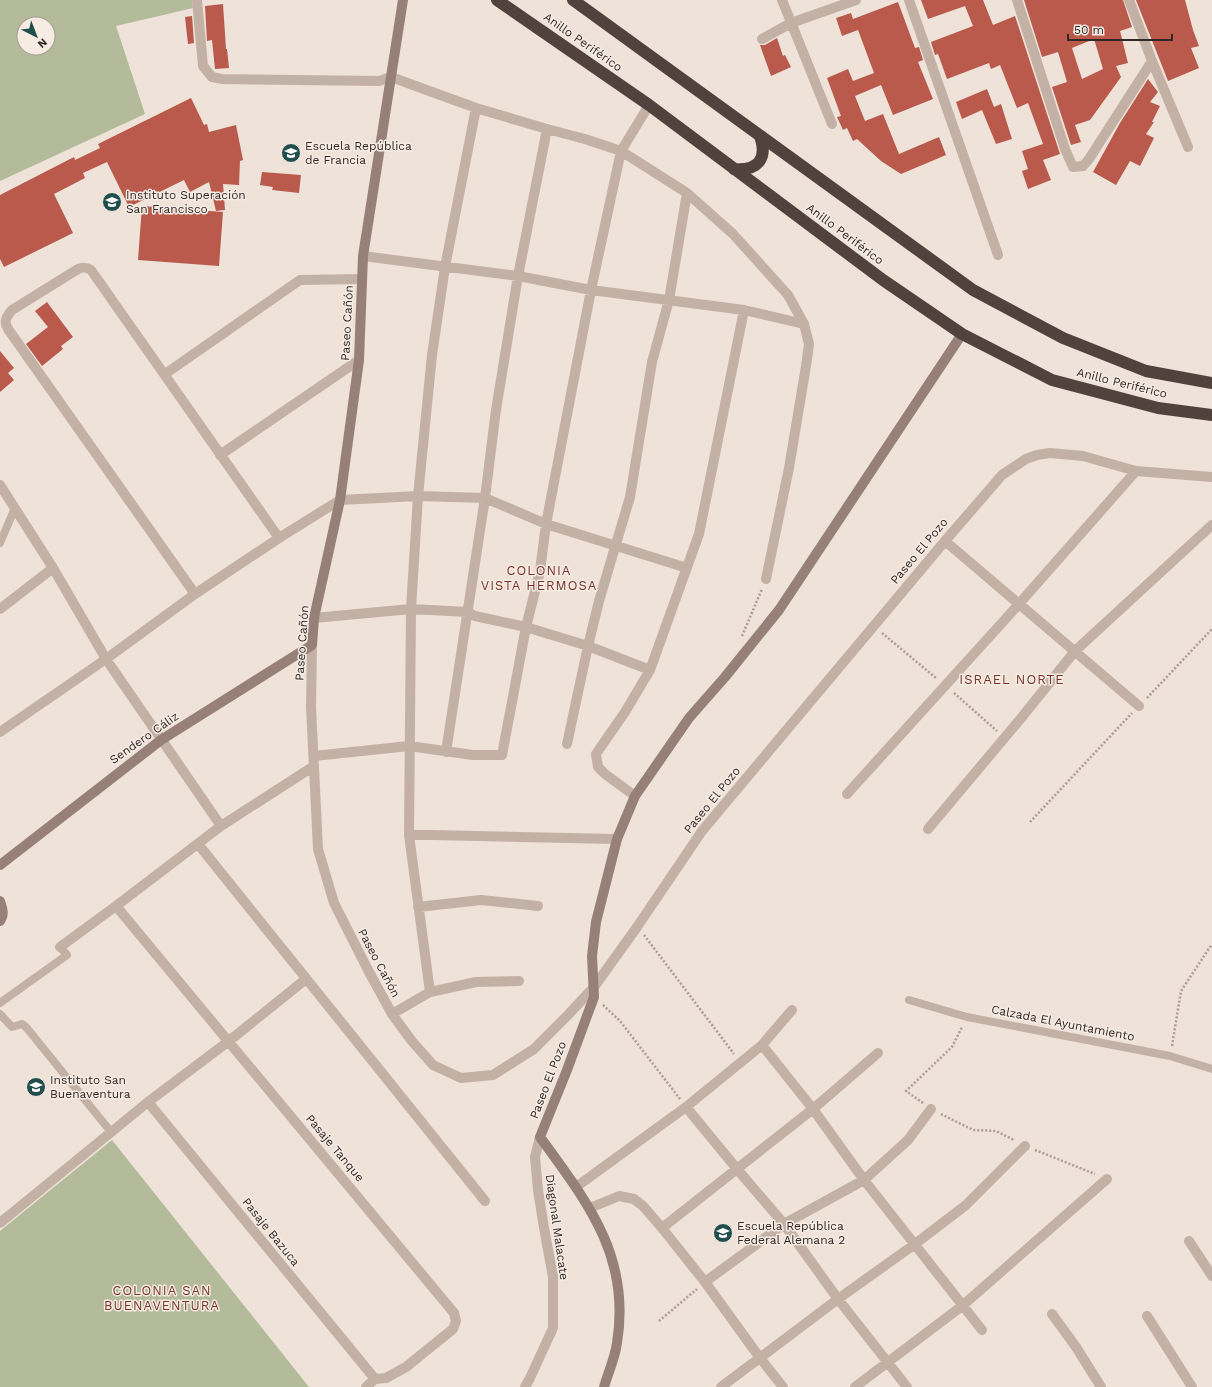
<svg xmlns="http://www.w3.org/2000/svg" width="1212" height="1387" viewBox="0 0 1212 1387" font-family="'Work Sans',sans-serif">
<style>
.green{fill:#b4bb9b;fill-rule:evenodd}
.building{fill:#b95a4c;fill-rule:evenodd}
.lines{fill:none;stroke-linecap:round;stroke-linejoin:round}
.path{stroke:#b09b91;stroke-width:2.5;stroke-dasharray:2 2;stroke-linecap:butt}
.lane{stroke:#c4b1a6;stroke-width:8}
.street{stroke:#c4b1a6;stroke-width:10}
.secondary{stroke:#978078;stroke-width:10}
.highway{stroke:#51423e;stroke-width:12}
.labels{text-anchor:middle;stroke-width:3;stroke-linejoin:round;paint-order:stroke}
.street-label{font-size:12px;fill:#312826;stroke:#f6ece4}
.poi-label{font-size:12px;fill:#312826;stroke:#f6ece4;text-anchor:start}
.neighbourhood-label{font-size:13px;letter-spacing:1px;fill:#783228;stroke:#f6ece4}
</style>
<rect width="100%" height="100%" fill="#eee2d9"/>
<!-- green -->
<path class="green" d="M0 0H192L193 8 116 26 145 114 0 181ZM24 24H48V48H24Z
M112 1140 309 1387H0V1231Z"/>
<!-- building -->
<path class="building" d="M921 0H983L993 25 1015 16 1060 154 1043 160 1051 180 1028 189 1022 171 1028 169 1022 151 1043 144 1028 103 1017 108 1000 65 991 69 989 63 947 79 938 54 935 55 931 42 973 26 965 6 928 19Z
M1024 0H1123L1132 27 1120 31 1128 63 1116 66 1121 77 1090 120 1075 125 1081 142 1071 145 1052 87 1067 82 1058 52 1042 57ZM1094 39 1103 69 1082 79 1072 48Z
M1136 0H1185L1193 30 1199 46 1191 48 1199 68 1168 81Z
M898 2 915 48 919 47 923 60 918 62 933 99 893 115 881 85 855 96 865 121 883 114 899 154 939 137 946 155 901 174 881 161 857 139 853 141 847 128 843 130 837 117 841 116 827 78 848 69 853 81 874 73 858 30 842 36 836 18 851 13 853 19Z
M223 4 226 49H227L229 68 215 69 212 40 207 41 205 6Z
M192 16 194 43 188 44 185 17Z
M777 38 783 56 785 55 791 67 771 76 760 45H765Z
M1148 79 1158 92 1150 102 1160 106 1152 122H1154L1146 134 1154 138 1140 166 1130 161 1116 185 1093 172 1120 123Z
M987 89 994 107 1001 104 1012 139 996 144 982 110 962 119 956 102Z
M191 98 204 125 207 124 209 132 236 125 243 160 240 161 239 185 223 184 225 210 216 211 209 182 190 192 184 180 129 207 107 162 83 173 85 178 54 194 73 233 4 267 0 259V195L74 157 75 160 100 148 98 144Z
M262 172 301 175 299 193 272 190 273 187 260 185Z
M142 206 223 212 219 266 138 260Z
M47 302 73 337 61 346 63 349 42 366 26 344 48 327 35 311Z
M0 351 14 368 8 373 14 380 0 392Z"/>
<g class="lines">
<!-- path -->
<path class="path" d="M882 633 936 678
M742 636 762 589
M954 693 997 731
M1147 698 1212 629
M1030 822 1132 713
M644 935 734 1054
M603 1005 620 1021 680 1099
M1172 1046 1181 991 1212 944
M923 1103 906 1091 952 1047 962 1027
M941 1114 973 1130 996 1131 1014 1140
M1035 1150 1095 1174
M659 1321 697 1289"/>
<!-- lane -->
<path class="lane" d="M0 543 15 508
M909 1000 967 1017 1170 1056 1212 1069
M0 1003 67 955 60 947
M0 1014 12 1027 22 1024 26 1027 111 1132"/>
<!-- street -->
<path class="street" d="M197 0 203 66 212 77 222 79 379 81 391 77 476 108 547 129 585 139 621 151 687 193 733 234 788 295 804 324 809 344 806 366 789 468 766 579
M782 0 832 124
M909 0 998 255
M1017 0 1065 149 1073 167 1083 166 1089 159 1152 61 1129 0
M762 39 791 23 856 0
M1152 61 1188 147
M476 108 445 267 432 355 418 496 411 609 409 835 430 992 476 982 519 981
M363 256 518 276 591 290 744 310 804 324
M165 374 300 280 362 279
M220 455 359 360
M0 485 53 568 106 659 221 826
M945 541 1139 706
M195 594 8 329C3 321 7 316 12 310L78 269C83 267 86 267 91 270L279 538
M0 609 53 568
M314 618 411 609 468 612 475 616 526 627 588 646 650 670
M312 645 311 707 318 849 334 903 368 970 392 1014 411 1040 433 1065 461 1078 493 1075 534 1049 568 1015 594 987 637 927 702 831 945 541 1002 475 1026 459 1037 455 1050 453 1083 456 1136 471 1212 477
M0 732 106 659 195 594 279 538 340 500 418 496 485 498 546 524 687 568
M567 744 588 646 599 601 630 497 652 362 669 300 687 193
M446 752 485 498 496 410 518 276 547 129
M314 756 409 746 473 755H502L526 627 540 571 546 524 591 290 621 151 649 105
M847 794 1019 604 1136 471
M635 796 605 774 598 767 596 754 625 712 650 670 699 534 744 310
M928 829 1022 717 1075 651 1212 525
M409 835H431L617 839
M198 844 485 1201
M116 906 454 1313 456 1321 453 1329 406 1367 386 1378 375 1379 366 1387
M418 907 481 900 538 906
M60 947 116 906 221 826 314 766
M392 1014 430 992
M762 1045 813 1109 864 1180 982 1330
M148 1102 375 1379
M686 1107 737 1169 784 1224 838 1299 907 1387
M576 1187 686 1107 762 1045 792 1010
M590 1208 619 1196 634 1199 643 1206 662 1228 705 1282 760 1358 783 1387
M0 1223 148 1102 229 1041 306 979
M662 1228 813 1109 878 1053
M1189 1241 1212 1276
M705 1282 784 1224 864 1180 908 1140 931 1109
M1052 1314 1076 1347 1101 1387
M1147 1316 1192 1387
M525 1387 530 1378 553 1328V1277L544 1228 538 1190 535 1157 540 1137
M721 1387 838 1299 915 1244 966 1205 1025 1146
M855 1387 962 1306 1107 1179"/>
<!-- secondary -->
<path class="secondary" d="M0 865 161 740 312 645 314 618 340 500 359 360 363 256 403 0
M0 901C2 908 5 914 0 921
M604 1387C608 1373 615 1358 617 1343 631 1257 588 1203 540 1137L567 1070 594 997 592 956 596 922 617 839 635 796 689 718 725 677 779 610 962 334"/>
<!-- highway -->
<path class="highway" d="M497 0 649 105 883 280 962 334 1052 380 1158 408 1212 415
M573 0 973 290 1063 338 1146 371 1212 383
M734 169C758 171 768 159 760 136"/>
</g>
<!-- icons -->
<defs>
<g id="school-disc" transform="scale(1)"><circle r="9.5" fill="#204e4c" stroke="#f6ece4"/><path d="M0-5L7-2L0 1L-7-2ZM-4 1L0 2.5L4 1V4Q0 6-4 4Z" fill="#fff"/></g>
</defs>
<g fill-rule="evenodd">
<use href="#school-disc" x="291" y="153"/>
<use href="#school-disc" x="112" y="202"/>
<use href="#school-disc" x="36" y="1087"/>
<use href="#school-disc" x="723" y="1233"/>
</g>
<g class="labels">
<!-- street labels -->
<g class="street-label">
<text transform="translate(583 42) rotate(35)" y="4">Anillo Periférico</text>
<text transform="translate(845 234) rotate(37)" y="4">Anillo Periférico</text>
<text transform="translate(347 323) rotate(-87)" y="4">Paseo Cañón</text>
<text transform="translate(1122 383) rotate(14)" y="4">Anillo Periférico</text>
<text transform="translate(919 551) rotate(-50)" y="4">Paseo El Pozo</text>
<text transform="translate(302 643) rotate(-86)" y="4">Paseo Cañón</text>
<text transform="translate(144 738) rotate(-35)" y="4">Sendero Cáliz</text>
<text transform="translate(712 800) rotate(-51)" y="4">Paseo El Pozo</text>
<text transform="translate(379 963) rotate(62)" y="4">Paseo Cañón</text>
<text transform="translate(1063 1023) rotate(11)" y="4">Calzada El Ayuntamiento</text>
<text transform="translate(548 1080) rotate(-69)" y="4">Paseo El Pozo</text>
<text transform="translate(335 1148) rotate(50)" y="4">Pasaje Tanque</text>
<text transform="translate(557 1227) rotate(82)" y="4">Diagonal Malacate</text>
<text transform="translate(271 1232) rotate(51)" y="4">Pasaje Bazuca</text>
</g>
<!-- poi labels -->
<g class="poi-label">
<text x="305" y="150">Escuela República<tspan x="305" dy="14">de Francia</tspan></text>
<text x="126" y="199">Instituto Superación<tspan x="126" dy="14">San Francisco</tspan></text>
<text x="50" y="1084">Instituto San<tspan x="50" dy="14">Buenaventura</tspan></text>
<text x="737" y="1230">Escuela República<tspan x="737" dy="14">Federal Alemana 2</tspan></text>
</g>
<!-- neighbourhood labels -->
<g class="neighbourhood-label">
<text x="539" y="575">COLONIA<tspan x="539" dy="15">VISTA HERMOSA</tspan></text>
<text x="1012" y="684">ISRAEL NORTE</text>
<text x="162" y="1295">COLONIA SAN<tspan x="162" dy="15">BUENAVENTURA</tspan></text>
</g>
</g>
<!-- north arrow -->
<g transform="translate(36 36) rotate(138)"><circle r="19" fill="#f6ece4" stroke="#a79e98"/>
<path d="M0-3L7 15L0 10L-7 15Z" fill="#204e4c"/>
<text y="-6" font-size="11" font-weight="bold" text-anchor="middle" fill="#312826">N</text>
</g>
<!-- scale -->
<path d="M1068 34v6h104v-6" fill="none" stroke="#312826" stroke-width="2"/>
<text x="1074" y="34" font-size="12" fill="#312826" stroke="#f6ece4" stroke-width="3" paint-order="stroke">50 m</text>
</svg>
